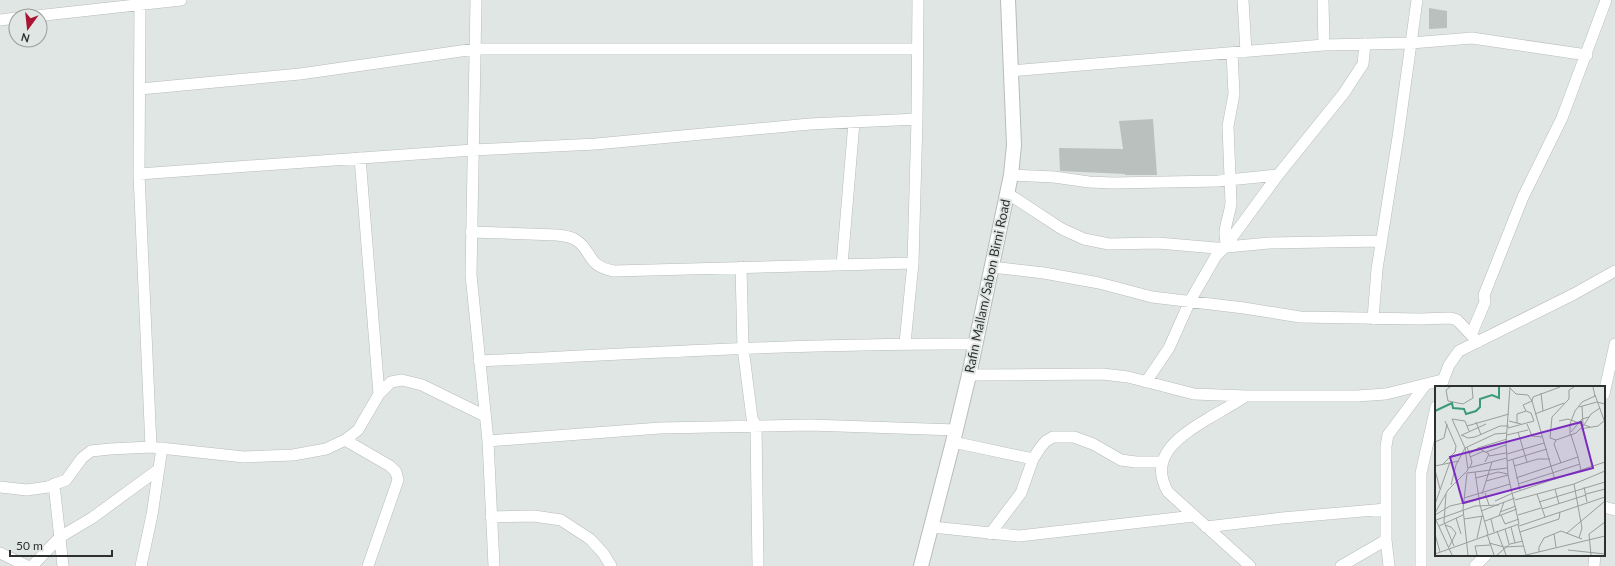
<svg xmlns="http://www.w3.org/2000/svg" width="1615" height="566" viewBox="0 0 1615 566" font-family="Lato,sans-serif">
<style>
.building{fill:#bac0bd}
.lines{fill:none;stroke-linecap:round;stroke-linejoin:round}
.minor-casing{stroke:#b7bcba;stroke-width:12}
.tertiary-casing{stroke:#b7bcba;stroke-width:16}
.minor{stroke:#fff;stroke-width:11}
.tertiary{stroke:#fff;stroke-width:14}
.labels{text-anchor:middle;stroke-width:4;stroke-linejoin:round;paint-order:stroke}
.street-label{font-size:13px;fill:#2e302f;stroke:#e0e6e3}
.inset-river{fill:none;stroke:#3b9a7b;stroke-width:2}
.inset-road{fill:none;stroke:#999d9b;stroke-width:1}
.view{fill:#7b2cbf;fill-opacity:0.15;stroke:#7b2cbf;stroke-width:2}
.inset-edge{fill:none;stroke:#2e302f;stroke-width:2}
</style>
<rect width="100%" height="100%" fill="#e0e6e3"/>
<!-- building -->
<path class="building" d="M1429 8 1447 11V28L1429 29Z
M1153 119 1157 175H1125V174L1060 171 1059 148 1123 149 1119 121Z"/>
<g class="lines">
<!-- minor casing -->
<g class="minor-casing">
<path id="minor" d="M476 0 471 275 488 441 494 566
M1243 0 1246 52
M1323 0 1324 45
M140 4 139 174 473 150 596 144 810 124 917 119
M36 16 181 0
M0 20 16 18
M1011 71 1324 45 1411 43 1472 38 1587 55
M140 89 300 74 475 49H917
M360 158 379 394
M139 174 151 447
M1011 175 1054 177 1089 182 1113 183 1218 181 1278 175
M1007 193 1062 229 1084 239 1109 244 1158 243 1216 248 1269 243 1381 241
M471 232 557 235C564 236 570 236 576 240 593 251 586 266 614 271L913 263
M1227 244C1221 233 1230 215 1231 203L1228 126 1234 94 1232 53
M842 265 854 122
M741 267 743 348 752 418 756 426 758 566
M992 267 1044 273 1099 283 1152 297 1244 308 1300 317 1420 319 1451 318 1457 320 1478 342
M1373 319 1377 269 1398 137 1417 0
M1471 335 1485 302 1484 295 1523 197 1562 118 1606 0
M905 343 913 263 917 119 918 0
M479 361C645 353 810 343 975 344
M969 375 1103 374 1128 377 1194 394 1246 396H1357L1386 394 1442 380
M1146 382 1169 348 1190 301 1216 256 1225 247 1278 175 1344 93 1363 64 1365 44
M1441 386 1449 365 1459 351 1574 294 1615 271
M1604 394 1615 344
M1246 396C1234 404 1221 411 1209 418 1181 435 1147 456 1168 492L1250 566
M345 440 390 466 396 472 398 480 368 566
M488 441 660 428 810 425 956 430
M953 442 1033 459
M54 484 63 566
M0 487 27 490 48 487 66 480 82 458 91 451 110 449 151 447 244 457 293 455 326 449 345 440 358 430 379 394 391 382 402 380 422 385 485 416
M1604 507 1615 510
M491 517 534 516 561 520 590 539 603 553 611 566
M932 527 1019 536 1194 516
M1206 527 1282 518 1386 509
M990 534 1021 493 1033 459 1040 448 1046 441 1053 437H1074L1093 444 1121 460 1136 462H1163
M0 553 27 566
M32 566 60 537 92 518 159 469
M141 566 152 515 162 448
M1341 566 1386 540
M1389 566 1386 540V446L1388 435 1426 384
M1421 566V473L1436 407
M1475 566 1486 555
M1594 566 1595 555"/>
</g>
<!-- tertiary casing -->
<g class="tertiary-casing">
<path id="tertiary" d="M921 566 953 442 969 375 1011 175 1014 145 1008 0"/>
</g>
<!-- minor -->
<use href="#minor" class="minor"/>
<!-- tertiary -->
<use href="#tertiary" class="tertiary"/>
</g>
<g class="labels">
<!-- street labels -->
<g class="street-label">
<text transform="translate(987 286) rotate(-78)" y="5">Rafin Mallam/Sabon Birni Road</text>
</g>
</g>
<!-- overview -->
<g transform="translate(1435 386)">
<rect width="170" height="170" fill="#e0e6e3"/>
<path class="inset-river" d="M0 25 17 17 18 22 29 23 31 28 41 25 45 21V13L57 9 64 12V1"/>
<path class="inset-road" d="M15 1 11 4 13 15 28 18 38 12 37 1M75 2 81 8 93 9 97 15 120 94M106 7 108 25M160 9 169 34M147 20 148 38M144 21 162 16 170 18M91 25 88 19 97 15 98 11 125 1M100 28 129 17M74 35 86 38M124 35 133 33 155 41M41 36 46 49M82 37V28L91 25 96 27 99 35M92 38 97 50 107 51M32 40 74 28M73 42 99 35M147 42 156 28 165 22M83 46 92 76M136 46 147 33 154 31M26 49 33 52 40 51 65 40H74M27 49 51 38M72 49 93 44M135 49V38L140 25 147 16 160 10 158 1M136 49 143 71M121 54 115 52 117 31 134 13V4L139 1M0 56 9 52 12 38M32 61 37 76 35 81M43 62 54 68 50 76M51 66 71 59M34 68 43 62 72 53M72 68 109 57M54 70 71 67M35 71 49 65M78 74 85 104M72 75 112 63M126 77 119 58 121 54 141 47 145 43 163 40 170 34M8 78 20 66 21 60 10 35M0 80 24 75M79 80 103 73H115M33 82 72 72M0 84 5 103M40 86 45 119 53 148M32 87 28 123 33 169M32 87 72 82M41 92 63 86 73 88M81 92 143 71 146 84M51 95 73 89M83 98 145 78M139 98 147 142 144 152M16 99 21 79 30 62 60 48 72 47M149 101 152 116M120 103 124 118M50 107 54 119M78 107 170 76M11 108 9 136 19 160M47 108 57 76M102 108 110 131M151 108 170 103M29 112 75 98M80 114 139 98 170 85M60 115 78 107M104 116 170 96M0 118 15 76M28 118 44 113M107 123 151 109M46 125 80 112M65 126 81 120M0 127 13 104 33 84 30 62 17 33 30 35 34 45M0 129 15 120 28 117M66 129 70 138 84 133M83 129 106 122M64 130 69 116M0 132 17 169M21 132 26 148M29 133 48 130M56 133 59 146M1 134 40 120 64 119M50 135 82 123M10 139 16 141 21 147 14 161M83 139 91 169 170 150M4 140 28 129M84 140 170 111M76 141 80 157M70 143 74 158M62 145 71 169M85 146 124 133 125 126M132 147 170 115M0 148 5 166M52 148 59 169M119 148 121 161M42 152 47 130M54 157 69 161 89 160M133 164 170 168M104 166V161L109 152 126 145 147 153M0 168 84 138 73 89 71 57 75 1M42 169 40 160 55 159M62 169 75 158 88 155M156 169 154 148 170 136"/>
<path class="view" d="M146 36 158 82 28 117 15 71Z"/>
<rect width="170" height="170" class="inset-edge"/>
</g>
<!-- north arrow -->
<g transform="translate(28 28) rotate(195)"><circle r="19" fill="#e0e6e3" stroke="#999d9b"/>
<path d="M0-3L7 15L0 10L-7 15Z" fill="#aa1433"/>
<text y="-6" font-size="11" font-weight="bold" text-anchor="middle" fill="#2e302f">N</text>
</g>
<!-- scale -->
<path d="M10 550v6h102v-6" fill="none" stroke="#2e302f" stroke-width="2"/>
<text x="16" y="550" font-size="12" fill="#2e302f" stroke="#e0e6e3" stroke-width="3" paint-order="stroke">50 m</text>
</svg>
